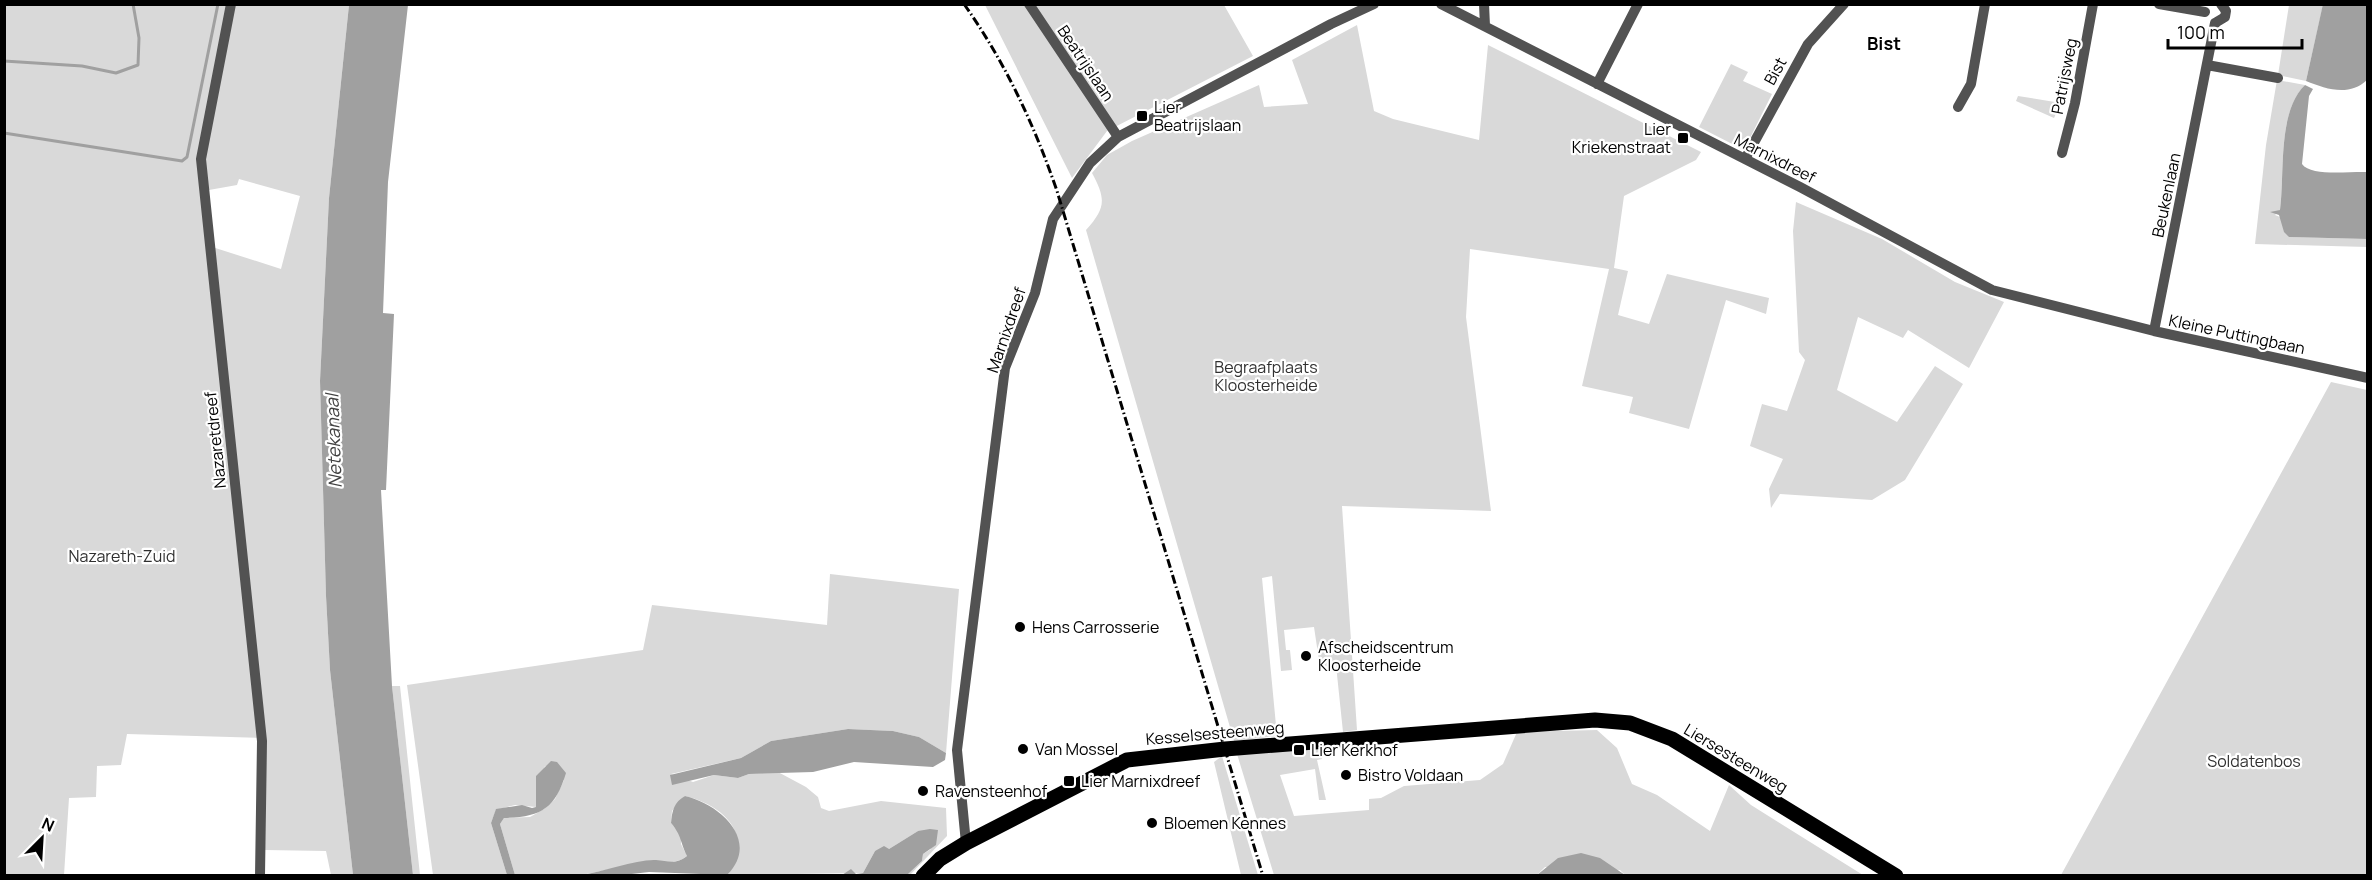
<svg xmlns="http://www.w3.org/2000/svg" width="2372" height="880" viewBox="0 0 2372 880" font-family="Manrope,sans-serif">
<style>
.green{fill:#d9d9d9;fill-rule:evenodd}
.water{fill:#a0a0a0}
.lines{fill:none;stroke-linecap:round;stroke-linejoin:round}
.stream{stroke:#a0a0a0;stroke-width:3}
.street{stroke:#525252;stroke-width:10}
.primary{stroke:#000;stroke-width:15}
.rail{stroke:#000;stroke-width:3;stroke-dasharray:9 3 1.5 3;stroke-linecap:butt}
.poi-dot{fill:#000;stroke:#fff;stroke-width:2}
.labels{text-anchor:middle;stroke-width:4.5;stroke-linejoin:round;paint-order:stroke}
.street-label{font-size:16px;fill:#000;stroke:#fff}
.poi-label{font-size:16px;fill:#000;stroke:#fff;text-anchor:start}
.park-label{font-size:16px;fill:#303030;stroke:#fff}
.neighbourhood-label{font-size:18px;font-weight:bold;fill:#000;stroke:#fff}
.water-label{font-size:18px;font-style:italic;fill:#414141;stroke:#fff}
</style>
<rect width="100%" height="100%" fill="#fff"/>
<!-- green -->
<path class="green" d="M4 5H349L329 198 320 381 326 596 330 670 353 875H331L326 851 265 850 266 738 127 734 121 765 97 766 96 797 69 798 64 875H5ZM239 179 300 196 281 269 206 245 209 190 237 185Z
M985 5H1224L1253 56 1107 131 1072 178Z
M2289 5H2323L2306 81 2278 75Z
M1357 25 1374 111 1393 119 1479 140 1488 45 1701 152 1696 160 1624 196 1614 268 1628 271 1618 315 1649 324 1667 274 1769 298 1766 314 1726 300 1689 429 1629 413 1633 397 1582 386 1609 269 1470 249 1466 317 1491 511 1342 506 1357 730 1343 732 1336 665 1320 667 1314 627 1284 630 1286 650H1290L1292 670 1281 671 1272 576 1262 578 1277 736 1234 741 1086 230C1106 208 1106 199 1092 173L1107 155 1132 141 1259 85 1264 107 1308 104 1292 60Z
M1731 64 1748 72 1743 81 1772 94 1744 150 1699 127Z
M2277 80 2305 85C2277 113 2285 173 2280 210L2275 215 2280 217 2289 237 2367 239V247L2255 244 2266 145Z
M2018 96 2061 103 2054 118 2016 101Z
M1796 202 1882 239 1955 282 2004 302 1969 368 1908 330 1903 338 1858 317 1837 390 1897 422 1935 366 1963 384 1905 480 1872 500 1780 494 1771 508 1769 489 1783 459 1750 446 1762 404 1787 411 1805 360 1799 352 1793 231Z
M2331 382 2367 390V875H2061Z
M830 574 959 589 946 753 919 737 893 731 848 729 771 741 741 758 671 774 693 782 714 775 738 778 749 774 778 772 806 787 818 797 821 808 829 811 881 801 946 808 947 836 910 875H907L922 861 923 854 931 849 918 831 889 849 875 851 863 873 727 875C733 869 734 862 736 854 745 823 712 802 685 796L672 811 671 823 681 835V844L687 856 681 860 668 863 650 861 582 875H515L500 824 504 818 530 817 544 809 555 799 564 780 545 766 537 790 536 807 515 805 496 810 491 823 507 875H433L407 685 643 650 652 605 827 625Z
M392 686H400L420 875H413Z
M1597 730 1617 748 1632 784 1657 795 1710 831 1729 785 1751 805 1863 875H1625L1620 870 1545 867 1537 875H1274L1237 754 1320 746 1322 759 1317 760 1326 800H1319L1315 769 1280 775 1294 816 1369 810V799L1381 798 1404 786 1480 780 1503 764 1517 732Z
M1222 756 1258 875H1241L1214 762Z"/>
<!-- water -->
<path class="water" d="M2323 4 2367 5V80C2349 97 2326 89 2306 81Z
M349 5H408L388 182 383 313 394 314 386 490H381L392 686 413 875H353L330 670 326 596 320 381 329 198Z
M2305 85 2313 89 2309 96 2302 164C2311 177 2351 171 2367 172V239L2289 237 2284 232 2279 215 2270 212 2280 210C2285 174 2277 112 2305 85Z
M848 729 893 731 919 737 946 753 945 760 933 767 854 762 813 772 749 774 738 778 714 775 672 785 670 775 741 758 771 741Z
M551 761 557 762 566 773C555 809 541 817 504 818L500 824 515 875H507L491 823 496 809 522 805 532 808 536 807V776Z
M685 796C720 804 761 841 727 875L649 872 623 875H582C602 872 637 859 656 860 668 861 676 865 687 856 680 842 682 836 671 823 672 811 674 802 685 796Z
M930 829 938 830 936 845 923 854 922 861 907 875H842L851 869 856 874 863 873 875 851 884 846 889 849 918 831Z
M1581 853 1600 858 1625 875H1537L1558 858Z"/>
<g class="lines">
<!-- stream -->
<path class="stream" d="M4 61 82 66 116 73 138 65 139 38 133 4
M4 133 182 161 187 157 218 4"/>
<!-- street -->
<path class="street" d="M231 4 201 159 262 741 260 876
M1029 4 1118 137
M1441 4 1800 187 1992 290 2154 331 2368 378
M1484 4 1485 26
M2159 4 2205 12
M2215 23 2225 17 2226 11 2221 4
M2207 65 2278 78
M1597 84 1638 4
M1958 107 1971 84 1985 4
M2062 153 2075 103 2093 4
M1745 159 1808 44 1844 4
M2154 331 2215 23
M966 843 957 750 1005 368 1035 293 1053 219 1090 163 1118 137 1331 24 1374 4"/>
<!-- primary -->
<path class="primary" d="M923 876 940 859 966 843 1127 760 1225 749 1595 720 1630 723 1672 739 1896 876"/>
<!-- rail -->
<path class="rail" d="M964 4C1005 62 1034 124 1057 191L1263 876"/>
</g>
<!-- markers -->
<g class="poi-dot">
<rect x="1136" y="110" width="12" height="12" rx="3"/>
<rect x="1677" y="132" width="12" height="12" rx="3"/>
<circle cx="1020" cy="627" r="6"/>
<circle cx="1306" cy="656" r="6"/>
<circle cx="1023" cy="749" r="6"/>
<rect x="1293" y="744" width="12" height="12" rx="3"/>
<circle cx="1346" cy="775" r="6"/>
<rect x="1063" y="775" width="12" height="12" rx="3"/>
<circle cx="923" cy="791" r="6"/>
<circle cx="1152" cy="823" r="6"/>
</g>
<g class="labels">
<!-- street labels -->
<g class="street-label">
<text transform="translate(1086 63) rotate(56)" y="6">Beatrijslaan</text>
<text transform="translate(1775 71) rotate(-61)" y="6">Bist</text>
<text transform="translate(2064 76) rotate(-79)" y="6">Patrijsweg</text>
<text transform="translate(1775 158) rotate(27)" y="6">Marnixdreef</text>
<text transform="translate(2166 195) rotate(-78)" y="6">Beukenlaan</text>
<text transform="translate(1006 330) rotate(-71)" y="6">Marnixdreef</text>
<text transform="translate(2237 334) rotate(12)" y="6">Kleine Puttingbaan</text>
<text transform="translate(215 440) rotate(-96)" y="6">Nazaretdreef</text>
<text transform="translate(1215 733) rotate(-5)" y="6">Kesselsesteenweg</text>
<text transform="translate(1736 758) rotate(31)" y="6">Liersesteenweg</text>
</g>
<!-- poi labels -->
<g class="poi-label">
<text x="1154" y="113">Lier<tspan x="1154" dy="18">Beatrijslaan</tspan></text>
<text x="1671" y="135" text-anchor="end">Lier<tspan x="1671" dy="18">Kriekenstraat</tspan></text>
<text x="1032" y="633">Hens Carrosserie</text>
<text x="1318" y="653">Afscheidscentrum<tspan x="1318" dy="18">Kloosterheide</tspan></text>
<text x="1035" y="755">Van Mossel</text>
<text x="1311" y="756">Lier Kerkhof</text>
<text x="1358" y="781">Bistro Voldaan</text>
<text x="1081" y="787">Lier Marnixdreef</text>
<text x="935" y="797">Ravensteenhof</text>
<text x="1164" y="829">Bloemen Kennes</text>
</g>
<!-- park labels -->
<g class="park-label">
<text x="1266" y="373">Begraafplaats<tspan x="1266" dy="18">Kloosterheide</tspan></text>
<text x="122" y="562">Nazareth-Zuid</text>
<text x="2254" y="767">Soldatenbos</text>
</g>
<!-- neighbourhood labels -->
<g class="neighbourhood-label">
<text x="1884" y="50">Bist</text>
</g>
<!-- water labels -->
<g class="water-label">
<text transform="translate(334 441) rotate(-92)" y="6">Netekanaal</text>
</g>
</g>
<!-- border -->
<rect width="2372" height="880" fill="none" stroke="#000000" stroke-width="12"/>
<!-- north arrow -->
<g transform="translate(42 838) rotate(24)" stroke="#ffffff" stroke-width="4.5" paint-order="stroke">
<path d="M0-4.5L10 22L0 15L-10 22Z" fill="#000000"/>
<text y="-9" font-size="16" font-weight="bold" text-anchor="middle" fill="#000000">N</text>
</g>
<!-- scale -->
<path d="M2168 39v9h134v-9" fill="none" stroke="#000000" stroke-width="3"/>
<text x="2177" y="39" font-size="18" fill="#000000" stroke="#ffffff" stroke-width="4.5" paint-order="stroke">100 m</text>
</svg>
